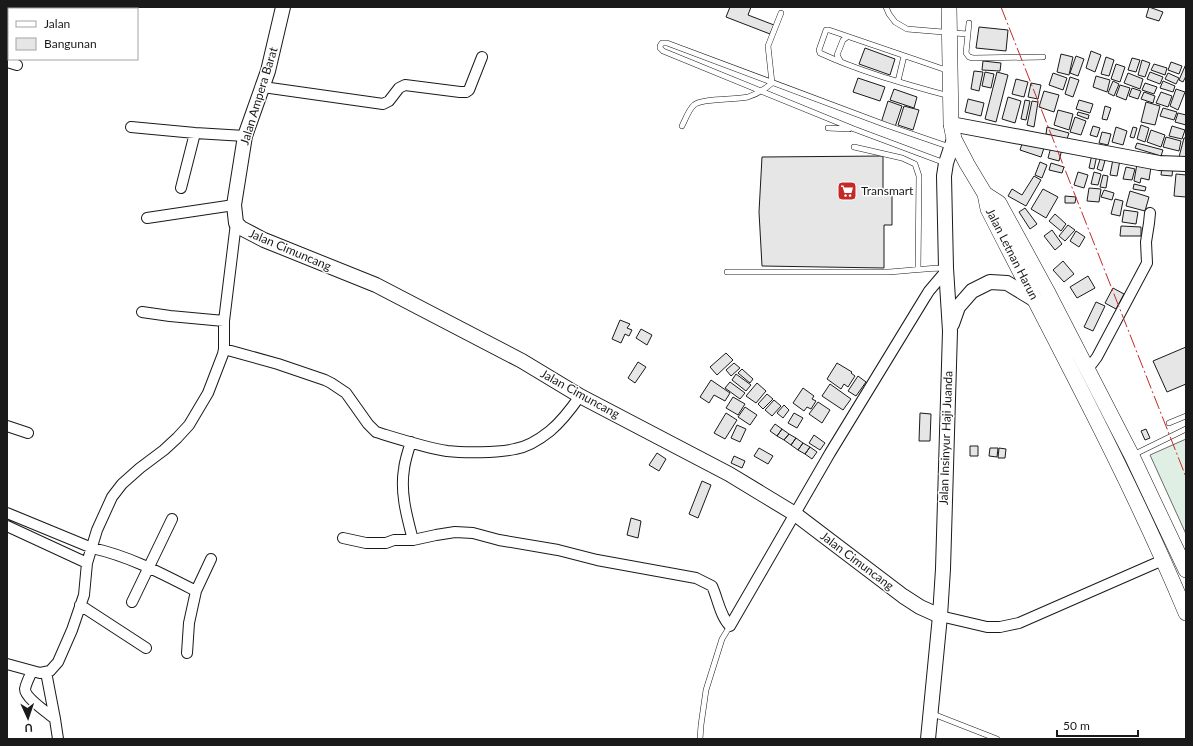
<svg xmlns="http://www.w3.org/2000/svg" width="1193" height="746" viewBox="0 0 1193 746" font-family="Lato,sans-serif">
<style>
.green{fill:#e0efe3;stroke:#6a6a6a}
.building{fill:#e6e6e6;stroke:#1a1a1a}
.lines{fill:none;stroke-linecap:round;stroke-linejoin:round}
.lane-casing{stroke:#1a1a1a;stroke-width:6}
.street-casing{stroke:#1a1a1a;stroke-width:12}
.secondary-casing{stroke:#1a1a1a;stroke-width:16}
.primary-casing{stroke:#1a1a1a;stroke-width:16}
.lane{stroke:#fff;stroke-width:5}
.street{stroke:#fff;stroke-width:10}
.secondary{stroke:#fff;stroke-width:14}
.primary{stroke:#fff;stroke-width:15}
.power{stroke:#c62828;stroke-width:1;stroke-dasharray:14 3 2 3;stroke-linecap:butt}
.labels{text-anchor:middle;stroke-width:3;stroke-linejoin:round;paint-order:stroke}
.street-label{font-size:12px;fill:#1a1a1a;stroke:#fff}
.poi-label{font-size:12px;fill:#1a1a1a;stroke:#fff;text-anchor:start}
</style>
<rect width="100%" height="100%" fill="#fff"/>
<!-- green -->
<path class="green" d="M1186 439V534L1150 455Z"/>
<!-- building -->
<path class="building" d="M730 7H751L748 15 774 25 770 34 726 17Z
M1149 7 1163 12 1159 21 1146 17Z
M979 27 1008 30 1006 51 976 48Z
M865 48 895 59 890 75 859 64Z
M1091 51 1101 55 1095 72 1086 68Z
M1061 54 1073 57 1069 75 1057 72Z
M1076 56 1084 59 1078 76 1070 73Z
M1106 57 1114 60 1109 76 1101 74Z
M1132 58 1140 60 1136 72 1128 70Z
M1142 60 1150 63 1145 77 1138 75Z
M983 61 1001 63 1000 71 982 70Z
M1171 62 1182 66 1179 74 1168 70Z
M1116 64 1125 67 1120 82 1111 79Z
M1154 64 1167 68 1165 75 1151 70Z
M1186 64V76L1183 82 1179 80Z
M974 71 983 72 979 91 971 89Z
M985 72 994 74 991 88 982 86Z
M997 72 1008 75 996 122 985 119Z
M1150 72 1163 77 1160 84 1147 79Z
M1053 73 1067 78 1063 90 1049 85Z
M1128 73 1143 79 1140 89 1124 83Z
M1168 73 1179 78 1176 84 1165 79Z
M1096 76 1110 80 1107 92 1093 87Z
M1070 77 1079 80 1073 97 1065 94Z
M858 78 885 87 880 101 853 92Z
M1016 79 1028 82 1024 97 1012 94Z
M1113 81 1119 84 1114 96 1108 93Z
M1163 81 1175 86 1173 92 1160 88Z
M1031 83 1041 85 1038 99 1028 97Z
M1145 83 1157 87 1154 94 1142 90Z
M1120 85 1130 88 1126 100 1116 96Z
M1132 88 1141 91 1138 99 1129 96Z
M894 89 917 97 914 108 890 100Z
M1176 89 1185 92 1178 110 1170 106Z
M1044 91 1059 95 1054 112 1039 107Z
M1144 92 1155 96 1153 103 1141 99Z
M1161 92 1172 96 1168 107 1156 103Z
M1008 97 1021 101 1015 123 1002 119Z
M968 99 984 103 981 116 965 112Z
M1025 100 1030 101 1026 120 1021 119Z
M1079 100 1093 104 1090 113 1076 109Z
M888 101 902 106 895 127 881 123Z
M1032 101 1038 102 1034 127 1027 125Z
M1146 102 1160 106 1155 125 1141 122Z
M904 106 919 110 913 130 898 125Z
M1105 106 1111 108 1107 120 1102 119Z
M1163 108 1177 112 1174 120 1160 116Z
M1058 110 1073 114 1069 130 1054 125Z
M1078 112 1089 115 1088 119 1077 115Z
M1178 113 1186 115V125L1175 122Z
M1075 117 1086 121 1081 135 1070 132Z
M1141 125 1149 128 1145 142 1137 139Z
M1093 126 1100 128 1097 137 1090 135Z
M1172 126 1185 130 1182 139 1169 136Z
M1047 127 1069 133 1067 139 1046 134Z
M1116 127 1127 131 1123 145 1112 142Z
M1133 127 1137 128 1134 138 1130 137Z
M1151 130 1165 135 1161 147 1147 142Z
M1102 132 1111 134 1108 145 1099 143Z
M1166 137 1181 141 1179 151 1163 147Z
M1184 138H1186V158L1179 157Z
M1023 141 1044 148 1041 157 1020 150Z
M1137 143 1163 150 1161 156 1135 148Z
M1051 147 1062 149 1059 161 1048 158Z
M1092 154 1097 155 1094 169 1089 168Z
M883 156V190H892V225H884V268L762 266 759 212 762 157Z
M1101 156 1106 157 1102 171 1097 169Z
M1113 159 1120 160 1117 176 1110 175Z
M1040 162 1047 165 1042 178 1035 175Z
M1051 163 1064 167 1062 173 1049 170Z
M1137 164 1151 167 1149 180 1141 178 1140 183 1134 181Z
M1162 166 1173 167 1172 176 1161 175Z
M1126 167 1135 169 1132 180 1123 179Z
M1078 172 1088 175 1084 188 1074 185Z
M1094 172 1101 174 1098 185 1091 184Z
M1176 174 1186 175V197L1174 196Z
M1103 175 1108 176 1106 188 1100 187Z
M1034 176 1041 180 1026 206 1008 196 1012 189 1022 195Z
M1134 184 1146 187 1145 191 1133 189Z
M1089 188 1101 189 1099 202 1087 201Z
M1043 189 1058 197 1046 218 1031 209Z
M1104 190 1114 193 1112 200 1101 197Z
M1130 191 1149 197 1145 211 1126 206Z
M1065 196 1076 197 1075 203H1065Z
M1115 199 1123 201 1120 216 1111 214Z
M1025 208 1037 224 1030 229 1019 212Z
M1124 210 1138 212 1136 224 1122 222Z
M1055 214 1066 224 1061 231 1049 221Z
M1068 225 1075 230 1065 241 1059 236Z
M1121 226 1141 227V236H1120Z
M1052 230 1062 244 1055 250 1044 236Z
M1076 231 1085 237 1079 247 1070 241Z
M1063 261 1074 274 1064 282 1053 270Z
M1088 276 1095 288 1077 298 1070 287Z
M1113 288 1124 294 1116 309 1105 303Z
M1096 302 1105 306 1093 331 1084 327Z
M620 320 630 324 627 328 632 330 629 336 625 334 621 343 612 339Z
M641 329 652 335 647 345 636 338Z
M1186 347V384L1167 392 1153 361Z
M726 353 733 360 717 375 710 367Z
M638 362 646 367 635 383 628 378Z
M734 363 740 368 731 376 726 370Z
M837 363 852 372 851 373 855 376 848 387 844 384 841 389 827 379Z
M742 369 753 379 750 383 738 373Z
M736 374 751 385 746 391 732 380Z
M858 376 866 382 856 396 848 391Z
M711 380 730 393 725 401 714 395 709 403 700 397Z
M730 382 745 393 740 399 725 388Z
M757 383 766 391 756 403 746 396Z
M830 384 851 399 843 410 822 396Z
M803 388 814 396 812 399 816 401 811 409 807 407 804 411 793 403Z
M767 394 773 399 763 409 758 404Z
M733 397 745 404 738 415 726 408Z
M774 400 781 406 772 416 765 410Z
M818 402 830 410 822 423 809 414Z
M784 405 789 410 783 418 777 413Z
M745 407 757 415 750 425 738 417Z
M726 413 737 420 725 439 714 433Z
M794 413 803 418 797 428 788 423Z
M920 413 931 414 930 441H919Z
M775 424 782 429 777 436 770 431Z
M737 425 746 429 740 442 731 438Z
M782 429 789 434 784 440 777 436Z
M1146 429 1150 438 1145 440 1141 431Z
M789 434 796 438 791 445 784 440Z
M814 435 825 443 820 450 809 443Z
M796 438 803 443 798 450 791 445Z
M803 443 810 447 805 454 798 450Z
M970 446H978V456H970Z
M810 447 817 452 812 459 805 454Z
M759 448 773 456 768 464 754 456Z
M990 448H998L997 457 989 456Z
M999 448 1006 449 1005 458H998Z
M657 453 666 459 659 471 649 465Z
M734 456 745 461 742 468 731 463Z
M702 481 711 485 698 518 689 514Z
M631 518 641 521 638 538 627 535Z"/>
<g class="lines">
<!-- lane casing -->
<g class="lane-casing">
<path id="lane" d="M886 7 889 14 895 22 907 29 967 34
M969 23 966 53 969 57 973 58 1043 57
M841 62 837 55 843 40 847 37
M898 81 904 56
M772 83 768 46 781 13
M949 96C906 84 861 72 820 53L819 50 826 30H829L949 71
M682 126C685 120 689 109 694 105 701 98 736 100 748 97 757 94 765 89 772 83
M828 128 849 129
M854 147 902 158 915 164 919 176 918 269
M945 163 854 129 663 51 660 48V46L662 43H667L886 125 950 147
M727 272H888C908 271 926 268 945 268
M1169 423 1186 416
M1133 455 1186 429
M933 714 997 739
M700 739 701 725 706 690 722 639 730 626"/>
</g>
<!-- street casing -->
<g class="street-casing">
<path id="street" d="M7 62 17 65
M263 87 383 104 389 101 399 88 405 85 460 92H466L469 90 482 57
M131 127 195 133 245 136
M181 188 195 133
M147 218 234 205
M142 312 170 316 224 321
M224 349 278 364 325 380 331 383 346 393 368 424 376 432C399 439 423 447 447 451 464 453 497 453 515 449 527 447 540 439 550 431 562 421 571 409 580 396
M1088 369 1097 357 1147 263 1146 242 1149 223 1150 213
M7 426 28 433
M411 442C408 451 405 460 404 469 400 493 407 517 413 540
M7 513 92 548C129 556 163 574 196 591L189 623 187 653
M7 526 87 563
M343 538 366 543H386L394 540H413L436 535 455 532 473 533 499 540 558 550 597 560 696 578 712 586C718 599 720 616 730 626L830 453 924 299 929 291 946 271
M196 591 211 559
M132 602 172 519
M80 605 146 648
M940 616 987 627H1000L1019 623 1163 560
M7 664 40 673 50 671 58 662 72 630 84 595 87 563 97 530 112 497 122 484 140 468 164 450 177 438 189 425 208 393 223 354 224 349V321L236 223
M32 671C30 676 26 683 25 689 25 698 48 713 55 719
M46 672 55 719 58 739"/>
</g>
<!-- secondary casing -->
<g class="secondary-casing">
<path id="secondary" d="M283 7 268 71 245 136 234 205 236 223 241 228 264 240 376 285 522 361 580 396 729 474 795 514 903 596 920 607 940 616
M951 124 1159 163 1186 164
M952 324 958 307 972 291 990 282 1007 283 1035 300
M928 739 940 616 943 569 950 331 946 268 944 176 946 163 954 139"/>
</g>
<!-- primary casing -->
<g class="primary-casing">
<path id="primary" d="M949 7 951 124 954 139 967 164 985 194 988 209C1056 343 1128 474 1186 613
M985 194 999 203 1047 291 1132 456 1186 570"/>
</g>
<!-- lane -->
<use href="#lane" class="lane"/>
<!-- street -->
<use href="#street" class="street"/>
<!-- secondary -->
<use href="#secondary" class="secondary"/>
<!-- primary -->
<use href="#primary" class="primary"/>
<!-- power -->
<path class="power" d="M1001 7 1186 477"/>
</g>
<!-- icons -->
<defs>
<g id="supermarket-square" transform="scale(1)"><rect x="-9" y="-9" width="18" height="18" rx="4" fill="#c62828" stroke="#fff"/><path d="M-6-5.5h2.5l.6 2H6L4.5 2H-2.5L-4.4-4H-6ZM-1.5 3.2a1.3 1.3 0 1 0 .1 0ZM3 3.2a1.3 1.3 0 1 0 .1 0Z" fill="#fff"/></g>
</defs>
<g fill-rule="evenodd">
<use href="#supermarket-square" x="847" y="191"/>
</g>
<g class="labels">
<!-- street labels -->
<g class="street-label">
<text transform="translate(259 96) rotate(-73)" y="4">Jalan Ampera Barat</text>
<text transform="translate(290 250) rotate(23)" y="4">Jalan Cimuncang</text>
<text transform="translate(1012 254) rotate(63)" y="4">Jalan Letnan Harun</text>
<text transform="translate(580 394) rotate(29)" y="4">Jalan Cimuncang</text>
<text transform="translate(946 438) rotate(-88)" y="4">Jalan Insinyur Haji Juanda</text>
<text transform="translate(857 561) rotate(37)" y="4">Jalan Cimuncang</text>
</g>
<!-- poi labels -->
<g class="poi-label">
<text x="861" y="195">Transmart</text>
</g>
</g>
<!-- border -->
<rect width="1193" height="746" fill="none" stroke="#1a1a1a" stroke-width="16"/>
<!-- legend -->
<rect x="8" y="8" width="130" height="52" fill="#ffffff" stroke="#a3a3a3"/>
<rect x="16" y="21" width="20" height="6" fill="#ffffff" stroke="#a3a3a3"/>
<text x="44" y="28" font-size="12" fill="#1a1a1a">Jalan</text>
<rect x="16" y="38" width="20" height="12" fill="#e6e6e6" stroke="#a3a3a3"/>
<text x="44" y="48" font-size="12" fill="#1a1a1a">Bangunan</text>
<!-- north arrow -->
<g transform="translate(28 718) rotate(177)" stroke="#ffffff" stroke-width="3" paint-order="stroke">
<path d="M0-3L7 15L0 10L-7 15Z" fill="#1a1a1a"/>
<text y="-6" font-size="11" font-weight="bold" text-anchor="middle" fill="#1a1a1a">U</text>
</g>
<!-- scale -->
<path d="M1057 730v6h81v-6" fill="none" stroke="#1a1a1a" stroke-width="2"/>
<text x="1063" y="730" font-size="12" fill="#1a1a1a" stroke="#ffffff" stroke-width="3" paint-order="stroke">50 m</text>
</svg>
